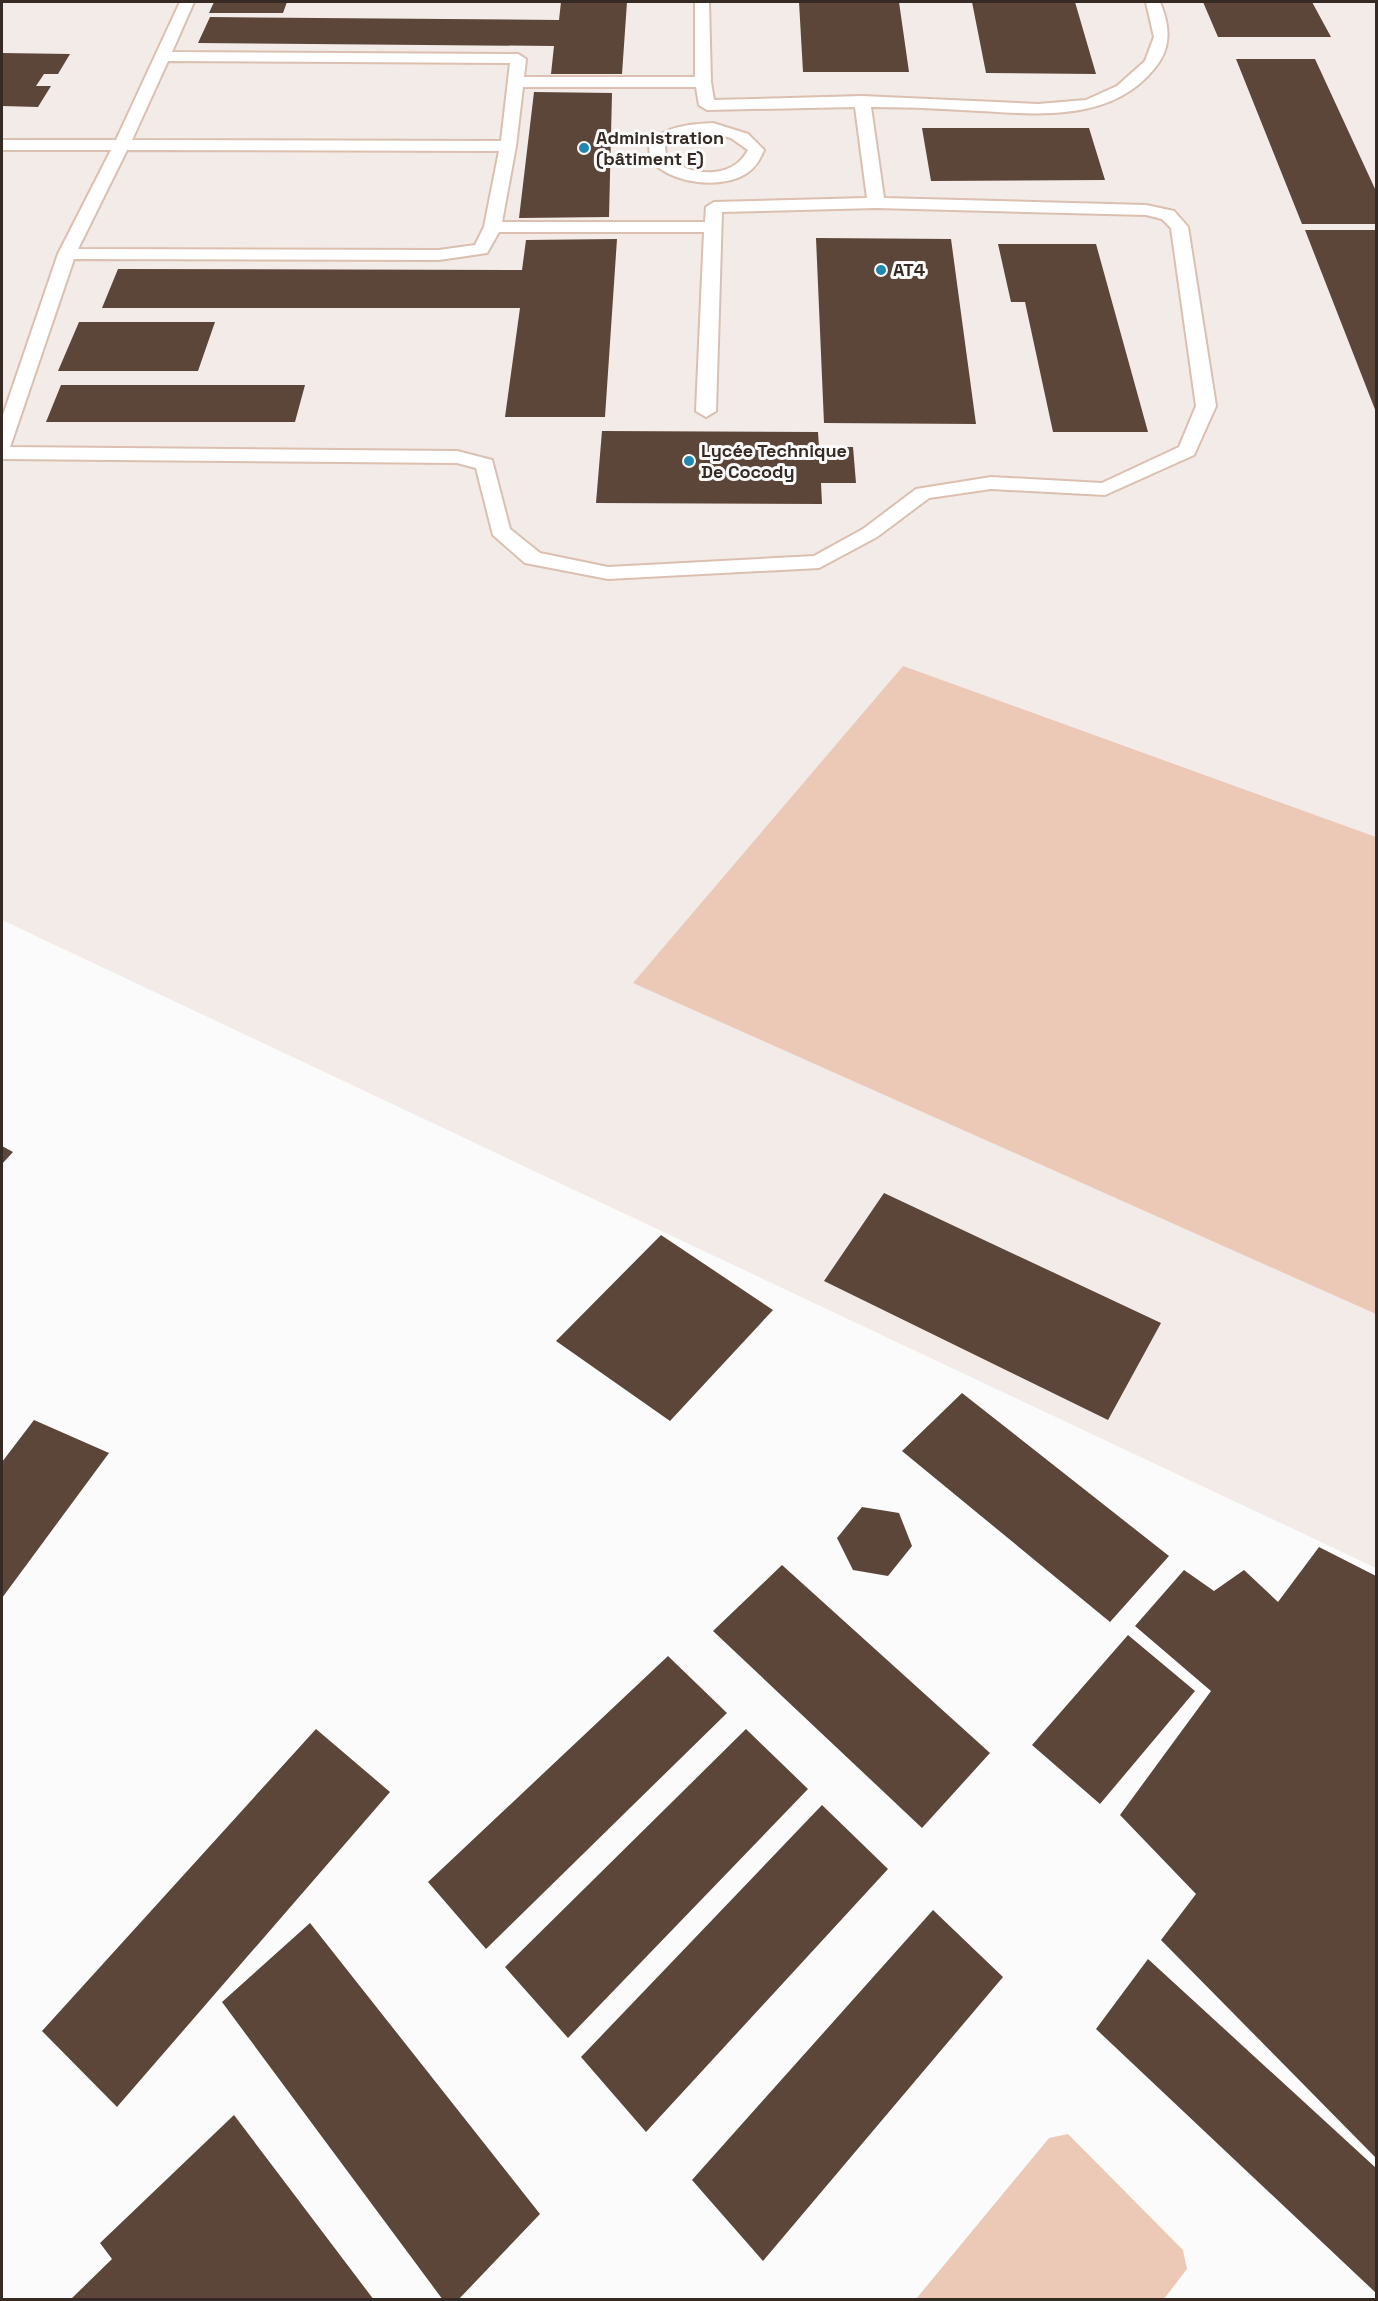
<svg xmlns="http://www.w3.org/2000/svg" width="1378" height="2301" viewBox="0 0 1378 2301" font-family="'Space Grotesk',sans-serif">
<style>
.built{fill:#f2ebe7}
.green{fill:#ecc9b6}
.building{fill:#5c4639}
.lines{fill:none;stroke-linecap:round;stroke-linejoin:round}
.service-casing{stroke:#dbbfb0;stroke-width:4}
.service{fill:#fff;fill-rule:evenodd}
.poi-dot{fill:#2186b0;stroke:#fbfbfb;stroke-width:2}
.labels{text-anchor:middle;stroke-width:6;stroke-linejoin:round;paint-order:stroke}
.far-poi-label{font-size:18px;font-weight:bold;fill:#352a24;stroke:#fbfbfb;text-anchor:start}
</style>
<rect width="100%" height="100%" fill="#fbfbfb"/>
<!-- built -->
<path class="built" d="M2 2H1376V1568L2 920Z"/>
<!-- green -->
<path class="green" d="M903 666 1376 837V1314L633 983Z
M1068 2134 1183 2250 1187 2269 1164 2299H916L1049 2138Z"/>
<!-- building -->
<path class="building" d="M214 2H287L283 13H209Z
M561 2H627L622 74H551L554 46 198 43 210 17 559 20Z
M799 2H899L909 72H803Z
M972 2H1075L1096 74 986 73Z
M1203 2H1312L1331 37H1218Z
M2 53 70 54 58 74H44L36 86H51L38 107 2 106Z
M1236 59H1315L1376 191V224H1302Z
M534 92 612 93 609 217 519 218Z
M922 128H1089L1105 180 931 181Z
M1305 230H1376V412Z
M816 238 951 239 976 424 824 423Z
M617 239 605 417H505L520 308H102L118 269 522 270 526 240Z
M998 244H1096L1148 432H1053L1025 302H1011Z
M79 322H215L198 371H58Z
M61 385H305L295 422H46Z
M602 431 818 432 819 447H853L856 483H821L822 504 596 503Z
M2 1146 13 1152 2 1164Z
M884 1193 1161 1323 1108 1420 824 1281Z
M661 1235 773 1310 670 1421 556 1341Z
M962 1393 1169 1556 1110 1622 902 1451Z
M34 1420 109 1453 2 1598V1462Z
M862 1507 899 1513 912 1546 888 1576 853 1570 837 1538Z
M1319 1547 1376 1576V2158L1161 1940 1196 1894 1120 1815 1211 1691 1135 1626 1184 1570 1214 1591 1244 1570 1278 1602Z
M782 1565 990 1753 922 1828 713 1631Z
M1128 1635 1195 1691 1100 1804 1032 1745Z
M668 1656 727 1713 486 1949 428 1882Z
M316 1729 390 1792 117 2107 42 2031Z
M746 1729 808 1789 568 2038 505 1967Z
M822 1805 888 1869 646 2132 581 2057Z
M933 1910 1003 1977 763 2261 692 2180Z
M310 1923 540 2214 458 2300H443L222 2002Z
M1148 1959 1376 2168V2293L1096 2029Z
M234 2115 374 2300H70L112 2259 100 2243Z"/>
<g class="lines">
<!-- service casing -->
<g class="service-casing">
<path id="service" d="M180 2H194L172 52 518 54 526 59 524 77H695V2H709L711 82 714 100 862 96 1038 104 1086 100 1117 86 1145 61 1154 37 1146 2H1160C1170 26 1172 48 1154 69 1108 126 1027 113 962 110 932 108 901 107 871 107L884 198 1146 205 1174 211 1188 227 1216 406 1194 455 1105 495 991 489 929 498 877 537 819 568 608 579 525 563 493 535 476 468 457 463 2 459V418L58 254 111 150H2V140H116ZM168 61 510 63 501 141 132 140ZM523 87H696L699 105 707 110 855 107 867 198 714 202 706 207 705 222H502L516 146ZM127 150 499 151 484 227 475 245 439 250 78 249ZM876 208 1146 215 1162 219 1171 228 1196 406 1179 447 1102 483 991 477 916 489 863 529 814 556 608 567 540 553 510 529 492 460 457 451 10 447 74 259 439 260 487 253 499 232H704L696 411 706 417 716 411 722 212Z
M713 123 748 134 764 150C760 159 756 167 747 173 722 190 669 184 650 159L649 144C663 126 692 124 713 123ZM713 133 731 138 748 150C732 181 689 176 666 157L665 146 686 135Z"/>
</g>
<!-- service -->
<use href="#service" class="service"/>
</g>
<!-- markers -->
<g class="poi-dot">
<circle cx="584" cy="148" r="6"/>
<circle cx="881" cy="270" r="6"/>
<circle cx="689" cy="461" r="6"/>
</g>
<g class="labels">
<!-- far-poi labels -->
<g class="far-poi-label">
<text x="596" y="144">Administration<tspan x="596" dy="21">(bâtiment E)</tspan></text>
<text x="893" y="276">AT4</text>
<text x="701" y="457">Lycée Technique<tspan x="701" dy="21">De Cocody</tspan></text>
</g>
</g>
<!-- border -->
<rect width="1378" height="2301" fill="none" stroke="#352a24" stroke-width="6"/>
</svg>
